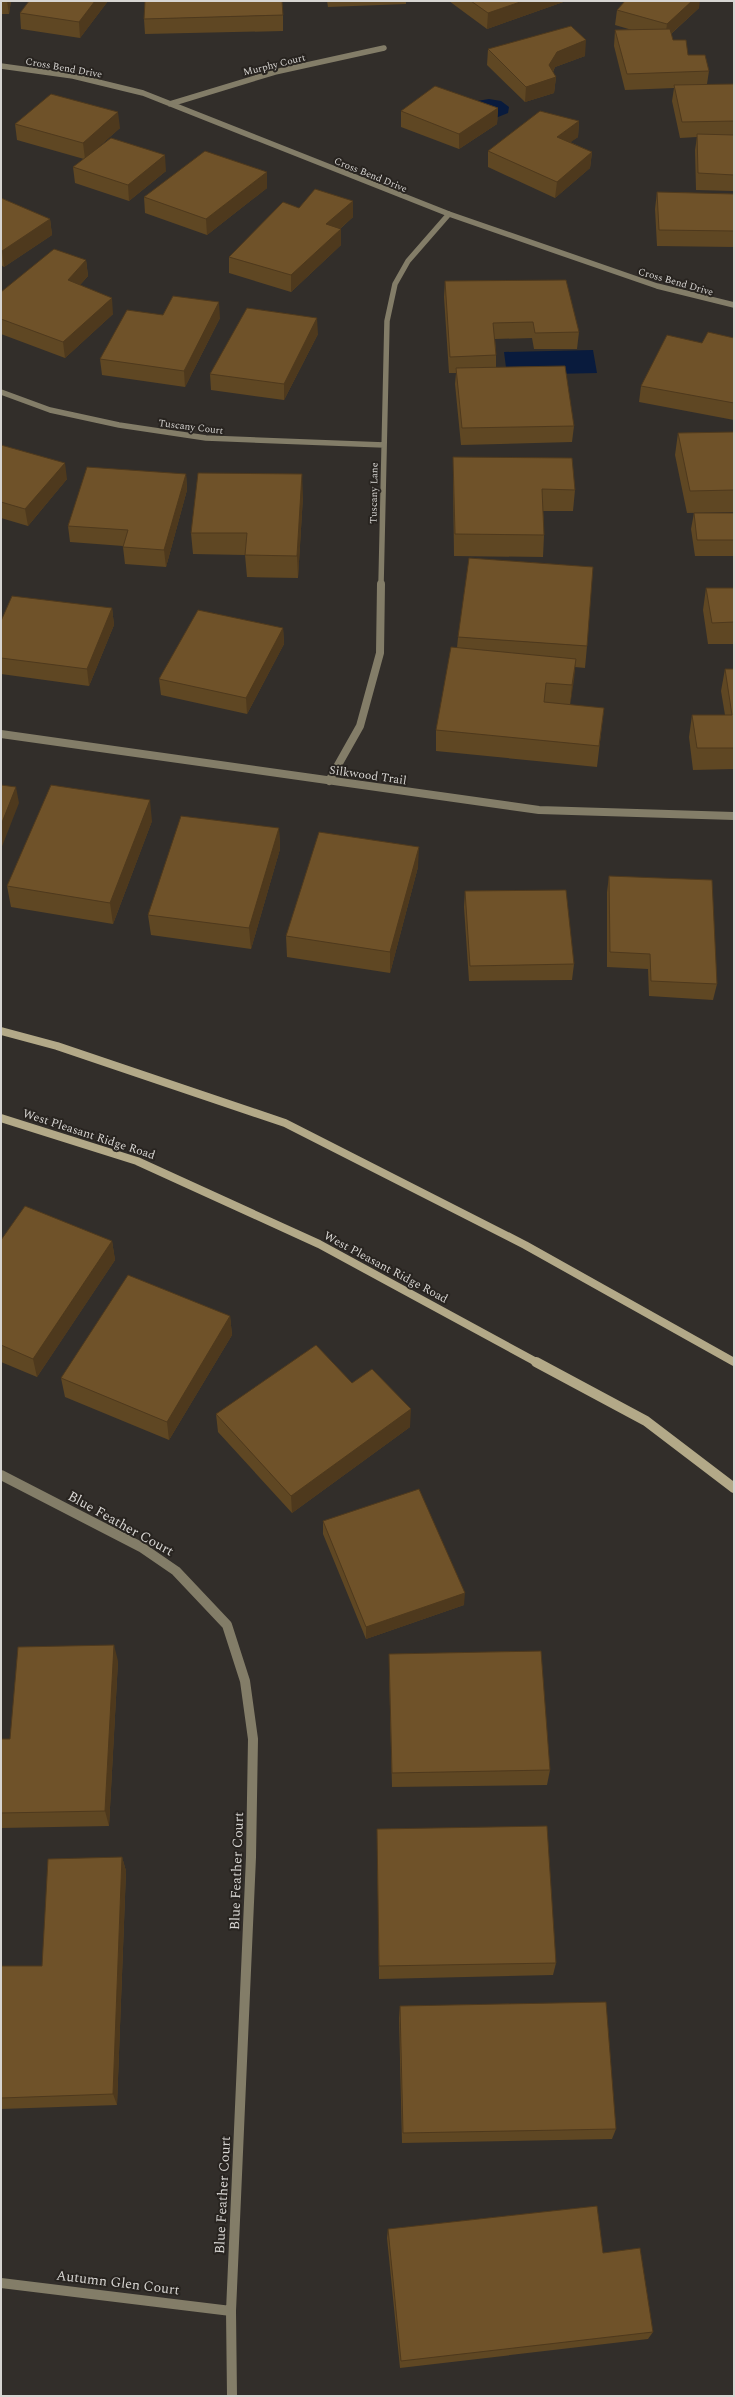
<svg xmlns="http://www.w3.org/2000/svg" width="735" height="2397" viewBox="0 0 735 2397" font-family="Spectral,serif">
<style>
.water{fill:#091b3d}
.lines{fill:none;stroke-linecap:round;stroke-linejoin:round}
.minor-far2{stroke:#837d68;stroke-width:5.5}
.minor-far1{stroke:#837d68;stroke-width:8}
.minor{stroke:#837d68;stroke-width:10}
.secondary-far1{stroke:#b3a988;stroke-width:8}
.secondary{stroke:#b3a988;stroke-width:10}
.wall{fill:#5f4723}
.shaded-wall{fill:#4e391d}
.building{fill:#6f5229;stroke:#4e391d}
.labels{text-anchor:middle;stroke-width:4;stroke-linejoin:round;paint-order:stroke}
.far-street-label{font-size:10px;fill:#d7d5d2;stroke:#282420}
.street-label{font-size:12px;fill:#d7d5d2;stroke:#282420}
.near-street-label{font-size:14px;fill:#d7d5d2;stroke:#282420}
</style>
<rect width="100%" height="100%" fill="#322e2a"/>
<!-- water -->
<path class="water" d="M489 99 501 101 509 107 508 113 493 119 477 101Z
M593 350 597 373 507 375 504 352Z"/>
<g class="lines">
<!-- minor-far2 -->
<path class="minor-far2" d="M1 66 73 76 143 93 449 214 657 286 734 305
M170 104 275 72 384 48
M1 392 50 410 119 425 206 438 384 445
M381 585 387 321 395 284 408 261 449 214"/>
<!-- minor-far1 -->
<path class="minor-far1" d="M1 734 539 810 734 816
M329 781 360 726 380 653 381 584"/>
<!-- minor -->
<path class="minor" d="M1 1475 141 1547 176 1571 227 1625 245 1681 253 1739 251 1857 231 2311 232 2396
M1 2283 231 2311"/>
<!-- secondary-far1 -->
<path class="secondary-far1" d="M1 1031 57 1046 285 1123 525 1245 734 1362
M1 1118 137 1161 319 1244 538 1363"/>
<!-- secondary -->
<path class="secondary" d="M536 1362 646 1421 734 1488"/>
</g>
<!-- wall -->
<path class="wall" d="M1 1H11L9 14H1Z
M108 1 80 38 21 29 20 13Z
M327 1H406V4L328 7Z
M449 1H566L487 29Z
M699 8 671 34 673 40 688 55 709 71 707 84H734V191L696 190 695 150 697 137 680 138 672 101 674 88 625 90 614 46 615 30H632L615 25 617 10Z
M283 15V31L145 34 144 19Z
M488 49 585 56 555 67 553 72 556 77 554 93 525 102 487 65Z
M498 108 497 124 459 149 401 127V111Z
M579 121 578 137 570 142 592 152 590 168 555 198 488 167V151Z
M15 124 120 128 95 150 166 171 129 201 75 183 73 167 84 159 17 140Z
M267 172V188L207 235 145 213 144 197Z
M657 192 734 194V247L657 246 655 209Z
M1 198 50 219 52 235 4 267 1 265Z
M299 208 353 217 340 229H341V245L291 292 229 273V257Z
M86 260 88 276 80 285 113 314 65 358 1 334V292Z
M445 281 579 332 577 349H534L532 338 495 339 496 355V367L574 426 572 442 461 445 455 384 456 373H449L444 297Z
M163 315 220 318 185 387 102 375 100 359Z
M318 334 284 400 211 390 210 374Z
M734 338V420L639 402 641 386 702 343Z
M734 432V512L687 513 675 455 678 433Z
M1 445 67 479 28 526 1 518Z
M453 457 575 490 573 511H543L544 535 543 557 454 556 453 479Z
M186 474 187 490 166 567 125 564 123 547V546L70 542 68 526Z
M303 496 298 578 247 577 245 555 193 554 191 533Z
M694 513H734V556H695L691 529Z
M706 588H734V644H708L703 610Z
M112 608 114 625 89 686 1 674V621Z
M283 628 284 644 247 714 161 695 159 679Z
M458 637 587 646 585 668 575 667 570 705 604 708 597 767 436 751V730L457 648Z
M725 669H734V769L693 770 689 737 692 715H725L721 691Z
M152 821 113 924 11 907 7 886Z
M279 828 280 849 251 949 151 935 148 915Z
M418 867 390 973 287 957 286 936Z
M609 876 717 984 713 1000 649 996 648 969 607 967V892Z
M465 891 574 964 572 980 469 981 464 907Z
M1 1240 112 1241 115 1260 37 1377 1 1362Z
M230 1316 232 1335 169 1440 65 1397 61 1378Z
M352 1383 410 1427 292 1513 218 1432 216 1414Z
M323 1521 464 1605 366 1639 323 1534Z
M389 1654 550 1770 547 1785 392 1787 389 1670Z
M118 1661 109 1826 1 1828V1739H10Z
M377 1829 556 1963 553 1975 379 1979Z
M122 1857 126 1871 117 2105 1 2109V1966H42Z
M400 2006 616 2129 612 2139 402 2143 399 2018Z
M388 2229 603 2253 653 2332 648 2339 400 2368 387 2238Z"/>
<!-- shaded-wall -->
<path class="shaded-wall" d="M7 1H11L9 14Z
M95 1H108L80 38 79 22Z
M523 1H566L487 29 488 13Z
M692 1H700L699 8 665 39 667 24Z
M586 40 585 56 555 67 549 79 556 77 554 93 525 102 526 87 549 65 557 52Z
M498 108 497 124 459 149V134Z
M118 112 120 128 85 159 83 143Z
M579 121 578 137 556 153 557 137Z
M592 152 590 168 555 198 557 182Z
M165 155 166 171 129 201 128 185Z
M267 172V188L207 235 206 219Z
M353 201V217L326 241V224Z
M50 219 52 235 4 267 2 251Z
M341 229V245L291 292V275Z
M86 260 88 276 70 296 68 280Z
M112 298 113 314 65 358 63 342Z
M219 302 220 318 185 387 184 371Z
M317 318 318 334 284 400V384Z
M65 463 67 479 28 526 25 509Z
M186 474 187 490 166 567 164 550Z
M302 474 303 496 298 578 297 556Z
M112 608 114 625 89 686 87 669Z
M283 628 284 644 247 714 246 698Z
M576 659 574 680 570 707 572 685Z
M16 787 19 803 1 849V825Z
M150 800 152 821 113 924 110 903Z
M279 828 280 849 251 949 249 928Z
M419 847 418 867 390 973V952Z
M112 1241 115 1260 37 1377 33 1359Z
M230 1316 232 1335 169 1440 167 1422Z
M411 1409 410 1427 292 1513 291 1496Z
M465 1593 464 1605 366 1639V1627Z
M114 1645 118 1661 109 1826 105 1811Z
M122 1857 126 1871 117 2105 113 2094Z"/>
<!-- building -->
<path class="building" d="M29 1H95L79 22 20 13Z
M145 1H282L283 15 144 19Z
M471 1H523L488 13Z
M625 1H692L667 24 617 10Z
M571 26 586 40 557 52 549 65 556 77 526 87 488 49Z
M670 29 673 40H686L688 55H705L709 71 627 74 615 30Z
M734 84V121L682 122 674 85Z
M435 86 498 108 459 134 401 111Z
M51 94 118 112 83 143 15 124Z
M540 111 579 121 557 137 592 152 557 182 488 151Z
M697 134 734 135V175L698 173Z
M111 138 165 155 128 185 73 167Z
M205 151 267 172 206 219 144 197Z
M315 189 353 201 326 224 341 229 291 275 229 257 283 202 299 208Z
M657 192 734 194V231L659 230Z
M1 198 50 219 2 251 1 250Z
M54 249 86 260 68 280 112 298 63 342 1 319V292Z
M566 280 579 332 535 333 533 322 493 323 496 355 450 357 445 281Z
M173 296 219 302 184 371 100 359 127 310 163 315Z
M247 308 317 318 284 384 210 374Z
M708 332 734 338V403L641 386 667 335 702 343Z
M565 366 574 426 462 428 456 368Z
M734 432V490L690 491 678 433Z
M1 445 65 463 25 509 1 502Z
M453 457 572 458 575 490 542 489 544 535 455 534Z
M87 467 186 474 164 550 123 547 128 530 68 526Z
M198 473 302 474 297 556 245 555 247 533H191Z
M694 513H734V540H697Z
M469 558 593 567 587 646 458 637Z
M706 588H734V622L712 623Z
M12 596 112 608 87 669 1 658V621Z
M198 610 283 628 246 698 159 679Z
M451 647 576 659 572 685 546 683 544 702 604 708 599 746 436 730Z
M725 669H734V748H697L692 715H732Z
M1 785 16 787 1 825Z
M51 785 150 800 110 903 7 886Z
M181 816 279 828 249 928 148 915Z
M319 832 419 847 390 952 286 936Z
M609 876 712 880 717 984 651 981 650 954 610 952Z
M566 890 574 964 470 966 465 891Z
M25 1206 112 1241 33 1359 1 1345V1240Z
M128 1275 230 1316 167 1422 61 1378Z
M316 1345 352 1383 372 1369 411 1409 291 1496 216 1414Z
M419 1489 465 1593 366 1627 323 1521Z
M114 1645 105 1811 1 1813V1739H10L18 1647Z
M541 1651 550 1770 392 1773 389 1654Z
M547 1826 556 1963 379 1966 377 1829Z
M122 1857 113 2094 1 2098V1966H42L48 1859Z
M606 2002 616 2129 403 2133 400 2006Z
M597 2206 603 2253 640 2248 653 2332 401 2361 388 2229Z"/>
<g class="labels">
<!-- far-street labels -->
<g class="far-street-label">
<text transform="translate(274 64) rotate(-14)" y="4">Murphy Court</text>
<text transform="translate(64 67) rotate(10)" y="4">Cross Bend Drive</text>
<text transform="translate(371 174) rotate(22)" y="4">Cross Bend Drive</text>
<text transform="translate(676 281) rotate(16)" y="4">Cross Bend Drive</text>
<text transform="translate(191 426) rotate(7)" y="4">Tuscany Court</text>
<text transform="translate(373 493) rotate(-89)" y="4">Tuscany Lane</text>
</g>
<!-- street labels -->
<g class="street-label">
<text transform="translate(368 775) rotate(8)" y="4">Silkwood Trail</text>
<text transform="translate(89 1134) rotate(18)" y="4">West Pleasant Ridge Road</text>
<text transform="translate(386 1267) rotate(28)" y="4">West Pleasant Ridge Road</text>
</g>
<!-- near-street labels -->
<g class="near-street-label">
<text transform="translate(121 1523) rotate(29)" y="5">Blue Feather Court</text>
<text transform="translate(236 1871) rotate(-88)" y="5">Blue Feather Court</text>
<text transform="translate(222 2195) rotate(-87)" y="5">Blue Feather Court</text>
<text transform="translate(118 2282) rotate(7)" y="5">Autumn Glen Court</text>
</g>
</g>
<!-- border -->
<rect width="735" height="2397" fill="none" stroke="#d7d5d2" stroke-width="4"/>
</svg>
